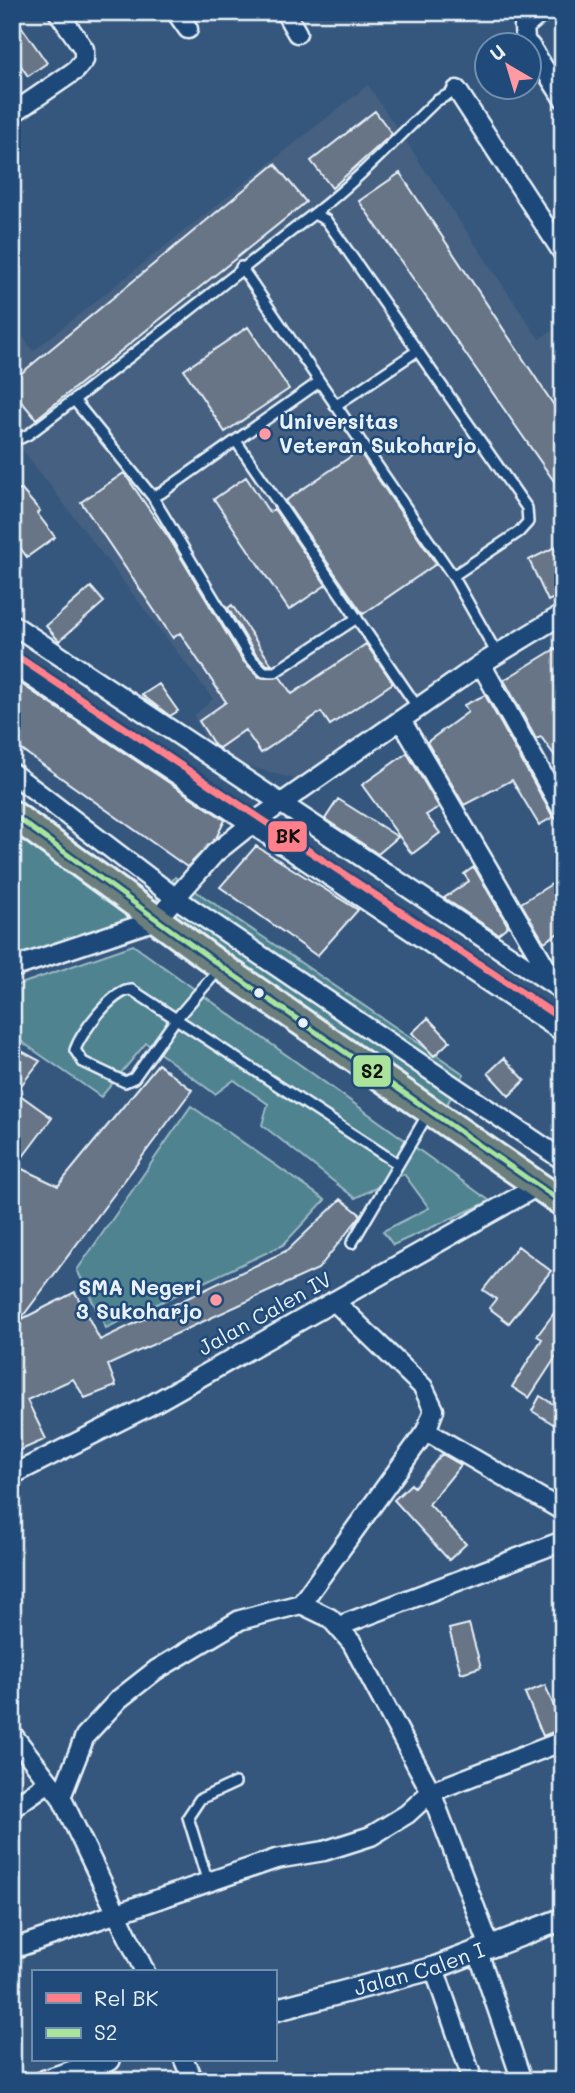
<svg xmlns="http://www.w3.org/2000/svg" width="575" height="2093" viewBox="0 0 575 2093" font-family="Mali,sans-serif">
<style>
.built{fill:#446080;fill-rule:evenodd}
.green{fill:#4f8390;stroke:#9cbac4;stroke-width:2}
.building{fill:#677486;stroke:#e8f1f8;stroke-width:2}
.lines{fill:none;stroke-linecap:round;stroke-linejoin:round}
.service-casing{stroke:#e8f1f8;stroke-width:14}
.minor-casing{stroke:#e8f1f8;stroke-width:23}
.tertiary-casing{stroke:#e8f1f8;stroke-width:26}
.primary-casing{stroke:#e8f1f8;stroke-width:32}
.service{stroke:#1f4a7a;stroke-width:9}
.minor{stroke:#1f4a7a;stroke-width:18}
.tertiary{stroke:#1f4a7a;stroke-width:21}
.primary{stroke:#6c7f7c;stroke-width:26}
.bus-1-casing{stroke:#1f4a7a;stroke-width:10}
.bus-1{stroke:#aae39c;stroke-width:5}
.rail-1-casing{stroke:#1f4a7a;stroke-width:12}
.rail-1{stroke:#ff808b;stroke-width:7}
.poi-dot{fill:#ff9aa2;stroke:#1f4a7a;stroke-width:2.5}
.bus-dot{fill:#e8f1f8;stroke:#1f4a7a;stroke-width:2.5}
.labels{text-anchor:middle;stroke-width:5;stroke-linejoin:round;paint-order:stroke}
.poi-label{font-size:21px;font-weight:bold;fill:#e8f1f8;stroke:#1f4a7a;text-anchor:start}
.street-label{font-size:21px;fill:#e8f1f8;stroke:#1f4a7a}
.line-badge{stroke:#1f4a7a;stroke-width:2.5}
.pale-badge-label{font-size:19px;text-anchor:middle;font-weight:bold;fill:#111}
</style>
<rect width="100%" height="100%" fill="#35577e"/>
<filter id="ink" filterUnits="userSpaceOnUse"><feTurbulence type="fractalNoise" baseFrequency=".0143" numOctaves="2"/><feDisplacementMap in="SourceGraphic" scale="14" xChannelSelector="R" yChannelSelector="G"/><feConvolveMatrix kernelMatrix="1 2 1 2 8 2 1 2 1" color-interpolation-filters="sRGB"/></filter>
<g filter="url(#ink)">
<!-- built -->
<path class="built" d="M368 85 539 339 563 324V333L554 338 563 351V419L491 314 454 339 526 445 563 421 532 449 563 494V544L529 560 548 600 563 594V615L301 781 213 756 194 716 213 699 12 436V390L37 419 160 319 12 381V322L33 351ZM375 111 396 139 332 188 311 160ZM275 165 306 203 176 307 146 269ZM399 174 492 310 452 337 359 201ZM248 327 289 389 226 432 184 371ZM360 450 437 563 363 614 286 501ZM125 473 216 608 173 638 81 502ZM246 478 321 588 289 609ZM232 605 309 720 261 753 183 638ZM367 643 394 682 330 725 304 686ZM225 703 244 731 217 749 199 721Z"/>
<!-- green -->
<path class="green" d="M12 831 135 921 12 957Z
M175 877 464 1074 446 1106 151 906Z
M133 945 490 1201 393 1245 383 1231 429 1208 404 1174 355 1198 262 1125 268 1104 234 1080 215 1094 146 1043 101 1097 12 1035V987Z
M191 1106 325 1200 283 1245 106 1328 77 1270Z"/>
<!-- building -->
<path class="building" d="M12 13 47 63 28 76 12 53Z
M375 111 392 134 332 188 311 161Z
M275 164 306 202 36 419 12 390V381Z
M400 173 563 419V494L359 201Z
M248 327 289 389 225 432 184 370Z
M359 451 436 564 363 614 285 501Z
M124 473 171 541 243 661 259 677H280L292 694 366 644 393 683 330 725 321 712 261 753 245 730 219 748 215 746 199 721 226 702 180 633 173 638 81 502Z
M246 477 269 512 274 509 326 585 289 610 214 499Z
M21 489 40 511 37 513 55 537 27 557 12 537V496Z
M563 543V594L548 601 529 560Z
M91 587 104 602 59 641 46 626Z
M232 605 272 665H267L255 653 228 608Z
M563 644V767L541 737 536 739 504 680Z
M12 678 225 820 216 838 187 867 12 743Z
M159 684 178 711 170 716 142 695Z
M485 695 553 817 539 825 512 780 464 805 427 742 468 712 464 705Z
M407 753 439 807 426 815 440 833 412 854 362 785Z
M338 799 398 837 378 854 325 819Z
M256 846 358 910 317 956 220 887Z
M474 867 508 926 498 934 444 898 469 881 464 874Z
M563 877V930L544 942 521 903Z
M428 1018 450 1041 434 1056 412 1033Z
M12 1046 40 1061 16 1092 52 1118 16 1166 58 1186 158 1064 192 1090 20 1320 75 1292 100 1340 288 1250 341 1199 361 1215 318 1269 108 1365 116 1386 85 1398 73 1379 27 1400 46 1439 12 1454Z
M504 1058 525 1080 509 1096 488 1073Z
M518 1246 551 1271 509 1323 489 1308 496 1299 483 1290Z
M563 1301V1346L529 1398 512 1387 542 1339 537 1336Z
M540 1396 563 1410V1430L532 1411Z
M442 1454 461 1465 429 1504 466 1544 449 1560 394 1500 411 1484 414 1487Z
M469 1624 481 1667 461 1673 449 1629Z
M545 1685 563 1728 543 1736 525 1693Z"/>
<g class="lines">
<!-- service casing -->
<g class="service-casing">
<path id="service" d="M314 214 326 220 336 234 527 508 528 522 519 532 453 576
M241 267 453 576 497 654
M74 400 152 496 249 657 264 672H275L357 618
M335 406 417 351
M12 437 21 438 29 434C125 362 219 286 315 213 358 180 397 138 436 101L457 90
M236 441 418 708
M152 496 161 493 319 382
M220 968 176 1019 134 1078 125 1082 83 1062 75 1050C81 1033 113 989 132 990L398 1164
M352 1243 429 1112
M208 1883 188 1817 200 1799 235 1783"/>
</g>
<!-- minor casing -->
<g class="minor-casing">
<path id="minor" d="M176 12 188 29
M285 12 297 33
M529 46 525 40 524 27 542 12
M530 46 563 98
M457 90 563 253
M16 111 76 70 84 60V49L58 12
M12 624 563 991
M12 664 563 1032
M481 664 563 811
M401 720 555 983
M12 773 177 899 563 1160
M12 968 156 920 215 853 250 825 481 664 563 614
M426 1431 563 1511
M12 1475 149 1406 536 1187
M301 1604 426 1431 434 1410 423 1387 334 1301
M339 1626 563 1541
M12 1734 61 1797 145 1972
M61 1797 85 1736 119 1699 156 1670 240 1620 301 1604 330 1618 352 1643 431 1792 490 1947
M12 1808 49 1782
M12 1949 276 1859 324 1851 371 1836 407 1814 431 1792 563 1741
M478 1952 522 2081
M434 1968 473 2081
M184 2060 193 2081"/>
</g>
<!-- tertiary casing -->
<g class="tertiary-casing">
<g id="tertiary">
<path id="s1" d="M275 2010 434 1968 563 1919"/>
<path d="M45 2081 109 2060"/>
</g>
</g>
<!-- primary casing -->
<g class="primary-casing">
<path id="primary" d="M12 814 222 967 563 1203"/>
</g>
<!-- service -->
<use href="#service" class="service"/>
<!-- minor -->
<use href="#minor" class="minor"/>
<!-- tertiary -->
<use href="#tertiary" class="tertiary"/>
<!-- primary -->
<use href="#primary" class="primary"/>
<!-- bus-1 casing -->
<g class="bus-1-casing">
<path id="bus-1" d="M12 814 222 967 563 1203"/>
</g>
<!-- bus-1 -->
<use href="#bus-1" class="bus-1"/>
<!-- rail-1 casing -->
<g class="rail-1-casing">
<path id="rail-1" d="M12 653 563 1020"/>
</g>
<!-- rail-1 -->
<use href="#rail-1" class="rail-1"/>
</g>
</g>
<!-- markers -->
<g class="poi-dot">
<circle cx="265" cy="434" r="7"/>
<circle cx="216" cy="1300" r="7"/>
</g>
<g class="bus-dot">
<circle cx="259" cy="993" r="6"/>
<circle cx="303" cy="1023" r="6"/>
</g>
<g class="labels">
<!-- poi labels -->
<g class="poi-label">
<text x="279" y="429">Universitas<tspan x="279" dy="24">Veteran Sukoharjo</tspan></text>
<text x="202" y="1295" text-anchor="end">SMA Negeri<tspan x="202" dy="24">3 Sukoharjo</tspan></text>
</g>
<!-- street labels -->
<g class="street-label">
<text transform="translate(265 1314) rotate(-29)" y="7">Jalan Calen IV</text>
<text dy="7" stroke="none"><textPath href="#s1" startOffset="150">Jalan Calen I</textPath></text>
</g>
</g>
<g class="line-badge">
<rect x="267" y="820" width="41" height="33" rx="7" fill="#ff808b"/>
<rect x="352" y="1054" width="40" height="34" rx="7" fill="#aae39c"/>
</g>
<g class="pale-badge-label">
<text x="288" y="843">BK</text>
<text x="372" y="1078">S2</text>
</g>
<!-- margin -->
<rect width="575" height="2093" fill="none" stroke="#1f4a7a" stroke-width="42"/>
<rect x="21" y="21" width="533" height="2051" fill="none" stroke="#e8f1f8" stroke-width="2.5" filter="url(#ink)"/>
<!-- legend -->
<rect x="32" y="1970" width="245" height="91" fill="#1f4a7a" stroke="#6f8dac" stroke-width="2"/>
<rect x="46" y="1993" width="35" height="10" fill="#ff808b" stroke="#6f8dac" stroke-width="2"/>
<text x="94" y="2006" font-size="21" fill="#e8f1f8">Rel BK</text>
<rect x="46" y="2028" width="35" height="10" fill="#aae39c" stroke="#6f8dac" stroke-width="2"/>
<text x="94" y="2040" font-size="21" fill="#e8f1f8">S2</text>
<!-- north arrow -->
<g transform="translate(508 66) rotate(322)"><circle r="33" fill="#1f4a7a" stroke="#6f8dac" stroke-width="2"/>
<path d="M0-5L12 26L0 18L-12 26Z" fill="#ff9aa2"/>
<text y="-10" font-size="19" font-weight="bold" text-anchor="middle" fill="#e8f1f8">U</text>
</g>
</svg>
